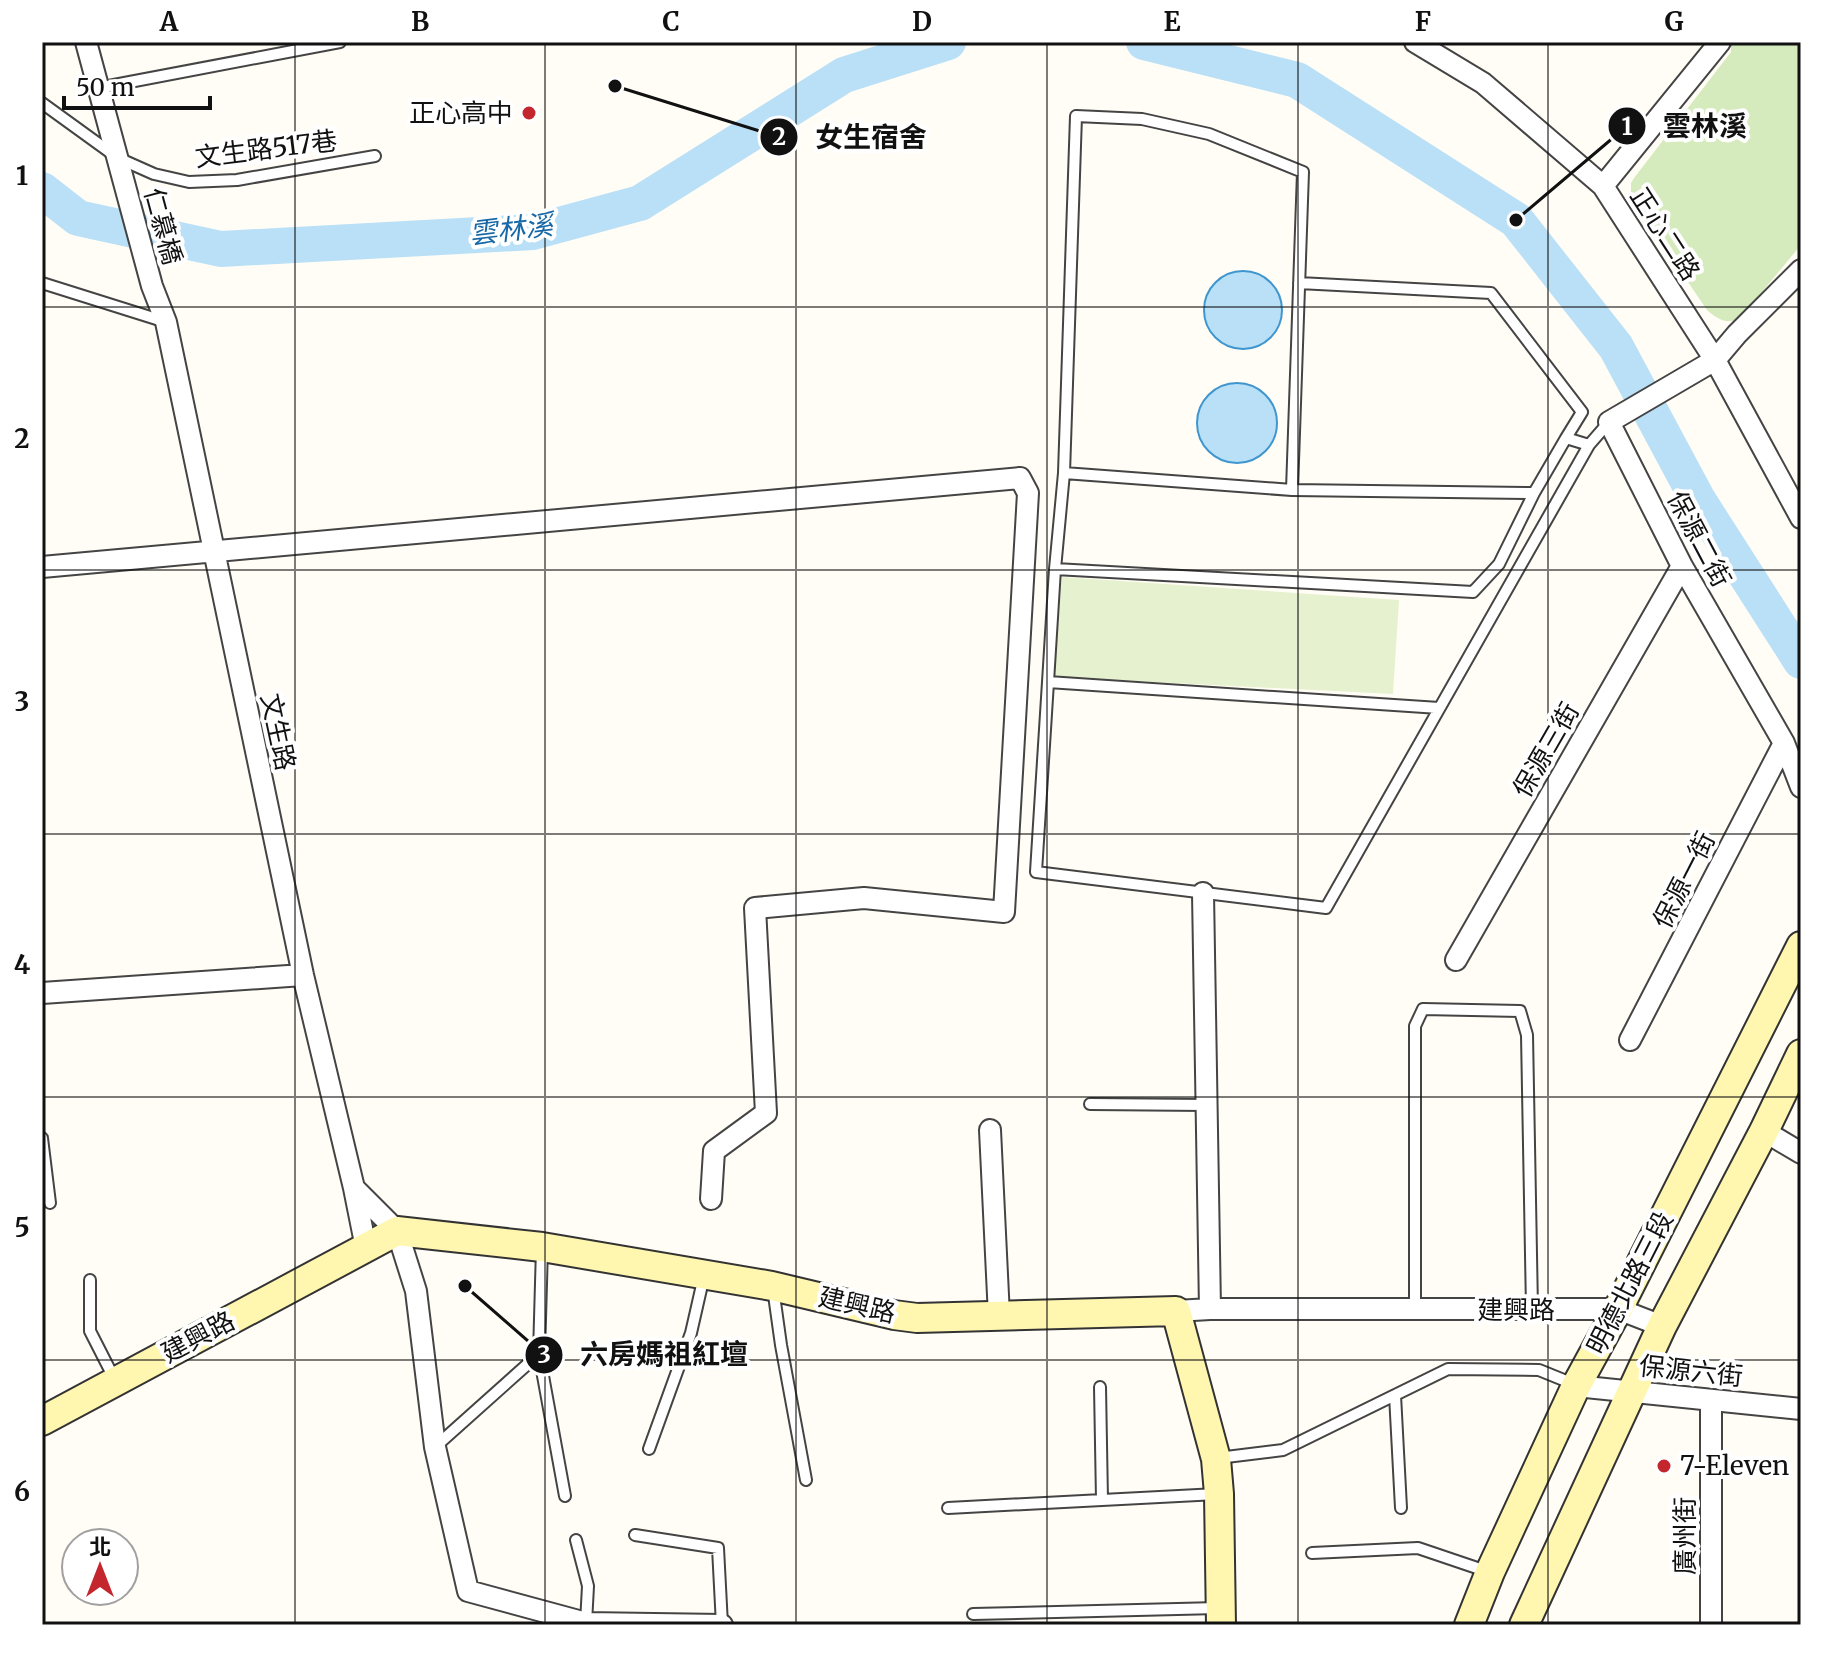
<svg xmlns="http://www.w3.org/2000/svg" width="1843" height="1667" viewBox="0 0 1843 1667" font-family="Merriweather,'Noto Sans TC',serif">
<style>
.green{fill:#d5ebbd}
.pitch{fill:#e6f2cf}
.water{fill:#b9e0f7;stroke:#3f96cf;stroke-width:2}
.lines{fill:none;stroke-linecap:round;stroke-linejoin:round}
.river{stroke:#b9e0f7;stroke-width:36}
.lane-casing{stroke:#444;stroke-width:14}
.street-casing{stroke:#444;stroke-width:24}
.secondary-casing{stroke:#333;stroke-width:32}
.lane{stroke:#fff;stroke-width:10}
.street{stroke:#fff;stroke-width:20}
.secondary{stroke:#fff6b0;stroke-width:28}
.grid{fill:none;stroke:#111;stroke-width:2;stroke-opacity:0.55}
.poi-dot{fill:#c4262e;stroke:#fff;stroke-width:3}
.labels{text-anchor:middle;stroke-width:8;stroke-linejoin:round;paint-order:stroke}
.poi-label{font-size:26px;fill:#111;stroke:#fff;text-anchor:end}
.street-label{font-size:26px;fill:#111;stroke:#fff}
.water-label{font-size:28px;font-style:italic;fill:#1768a6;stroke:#fff}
.leader{fill:none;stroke:#111;stroke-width:3}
.callout-dot{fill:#111;stroke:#fff;stroke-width:3}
.mark-label{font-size:24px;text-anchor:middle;font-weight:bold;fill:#fff}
.callout-label{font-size:28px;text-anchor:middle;font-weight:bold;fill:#111;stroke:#fff;stroke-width:8;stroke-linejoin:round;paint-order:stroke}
.neatline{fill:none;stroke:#111;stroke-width:3}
.grid-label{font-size:26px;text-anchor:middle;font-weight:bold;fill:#111}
</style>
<rect width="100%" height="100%" fill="#fffdf5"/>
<!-- green -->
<path class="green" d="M1731 42H1801V245L1741 317C1728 326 1717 319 1707 310L1658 238 1632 205 1631 199V183L1634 178 1731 52Z"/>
<!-- pitch -->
<path class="pitch" d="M1062 577 1399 600 1393 694 1054 677Z"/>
<!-- water -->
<path class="water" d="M1204 310a39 39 0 1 1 78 0a39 39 0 1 1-78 0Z
M1197 423a40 40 0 1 1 80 0a40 40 0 1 1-80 0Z"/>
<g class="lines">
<!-- river -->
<path class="river" d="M1144 42 1297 80 1516 220 1616 347 1698 500 1801 661
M42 190 78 218 221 249 533 232 640 203 844 75 948 42"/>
<!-- lane casing -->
<g class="lane-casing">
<path id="lane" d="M98 88 340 42
M42 103 118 158 154 174 189 182 237 180 375 156
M42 283 166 322
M1299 283 1491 293 1582 412 1566 438
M1064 473 1292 490
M1055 569 1473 592 1499 564 1534 493 1566 438 1589 445
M1048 682 1055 569 1064 473 1076 116 1142 119 1209 134 1303 172 1292 490 1534 493
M1439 708 1048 682 1036 872 1326 908 1589 445 1609 422
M1090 1104 1206 1105
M42 1138 50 1203
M90 1280V1331L115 1380
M773 1288 781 1345 806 1480
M1415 1309V1026L1423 1009 1520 1011 1527 1035 1532 1309
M539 1354 565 1496
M1100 1387 1102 1500
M1395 1395 1401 1508
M435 1447 539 1354 542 1248
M649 1449 691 1333 704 1276
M1218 1458 1283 1450 1448 1369 1539 1370 1576 1385
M948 1508 1217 1494
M635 1535 718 1548 722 1625
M576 1540 588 1586 586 1623
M1312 1553 1418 1548 1486 1571
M973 1614 1218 1608"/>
</g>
<!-- street casing -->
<g class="street-casing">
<path id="street" d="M86 42 152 286 166 322 303 975 354 1188 366 1248
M1415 42 1483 83 1603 186 1715 360 1801 518
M1603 186 1720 42
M1801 270 1737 334 1715 360 1609 422 1682 566 1784 743 1801 787
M42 567 1020 478 1028 493 1004 912 864 898 755 908 766 1113 714 1151 711 1199
M1203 893 1210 1309
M1456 960 1682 566
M42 993 303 975
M1630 1040 1784 743
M990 1130 999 1316
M1764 1131 1801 1153
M354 1188 397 1231 416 1291 435 1447 468 1591 586 1623 722 1625
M1176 1311 1210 1309H1618L1662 1326
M1576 1386 1801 1409
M1711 1400V1625"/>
</g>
<!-- secondary casing -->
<g class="secondary-casing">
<path id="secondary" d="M42 1421 397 1231 542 1247 772 1286 894 1315 917 1318 1176 1311 1216 1459 1219 1494 1221 1625
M1469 1625 1490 1572 1576 1386 1618 1309 1801 946
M1524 1625 1662 1326 1764 1131 1801 1054"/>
</g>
<!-- lane -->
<use href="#lane" class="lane"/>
<!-- street -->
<use href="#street" class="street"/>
<!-- secondary -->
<use href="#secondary" class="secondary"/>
</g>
<!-- grid -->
<path class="grid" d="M295 42V1625M545 42V1625M796 42V1625M1047 42V1625M1298 42V1625M1548 42V1625M42 307H1801M42 570H1801M42 834H1801M42 1097H1801M42 1360H1801"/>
<!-- markers -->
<g class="poi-dot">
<circle cx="529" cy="113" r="8"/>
<circle cx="1664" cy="1466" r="8"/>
</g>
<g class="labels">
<!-- poi labels -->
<g class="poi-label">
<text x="513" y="122">正心高中</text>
<text x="1680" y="1475" text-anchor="start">7-Eleven</text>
</g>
<!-- street labels -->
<g class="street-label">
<text transform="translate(266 149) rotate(-7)" y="9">文生路517巷</text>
<text transform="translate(163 226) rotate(75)" y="9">仁慕橋</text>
<text transform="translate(1665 234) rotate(57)" y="9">正心二路</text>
<text transform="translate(1699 539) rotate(62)" y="9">保源二街</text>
<text transform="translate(278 732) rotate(78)" y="9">文生路</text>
<text transform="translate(1546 750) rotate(-60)" y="9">保源三街</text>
<text transform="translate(1684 880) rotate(-63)" y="9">保源一街</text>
<text transform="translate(1630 1283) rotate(-63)" y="9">明德北路三段</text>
<text transform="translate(857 1305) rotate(13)" y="9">建興路</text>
<text x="1516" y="1319">建興路</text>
<text transform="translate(198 1337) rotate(-28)" y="9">建興路</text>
<text transform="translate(1691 1371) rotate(6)" y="9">保源六街</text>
<text transform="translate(1685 1536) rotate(-90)" y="9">廣州街</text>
</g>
<!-- water labels -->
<g class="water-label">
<text transform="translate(511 229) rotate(-7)" y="10">雲林溪</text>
</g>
</g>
<!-- callouts -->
<path class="leader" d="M1516 220L1627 126M615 86L779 137M465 1286L544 1355"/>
<g class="callout-dot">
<circle cx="1516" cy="220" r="8"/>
<circle cx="615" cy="86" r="8"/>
<circle cx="465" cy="1286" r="8"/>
<circle cx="1627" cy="126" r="20"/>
<circle cx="779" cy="137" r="20"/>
<circle cx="544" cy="1355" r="20"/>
</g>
<g class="mark-label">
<text x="1627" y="135">1</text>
<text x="779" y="145">2</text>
<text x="544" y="1363">3</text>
</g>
<g class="callout-label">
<text x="1705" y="136">雲林溪</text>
<text x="871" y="147">女生宿舍</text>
<text x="664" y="1364">六房媽祖紅壇</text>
</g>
<!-- border -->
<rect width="1843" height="1667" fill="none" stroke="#ffffff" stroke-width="88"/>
<!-- north arrow -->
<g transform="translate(100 1567)"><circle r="38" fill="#ffffff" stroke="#a0a0a0" stroke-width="2"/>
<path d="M0-6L14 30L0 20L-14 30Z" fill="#c4262e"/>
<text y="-12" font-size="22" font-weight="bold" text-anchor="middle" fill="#111111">北</text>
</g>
<!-- scale -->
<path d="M64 96v12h146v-12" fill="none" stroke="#111111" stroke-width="4"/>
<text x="76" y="96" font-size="24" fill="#111111" stroke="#ffffff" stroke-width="6" paint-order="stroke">50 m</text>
<rect x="44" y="44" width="1755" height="1579" class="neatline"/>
<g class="grid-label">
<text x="169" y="31">A</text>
<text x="420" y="31">B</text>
<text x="671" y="31">C</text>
<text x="922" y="31">D</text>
<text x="1172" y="31">E</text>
<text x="1423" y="31">F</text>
<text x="1674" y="31">G</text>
<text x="22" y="185">1</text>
<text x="22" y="448">2</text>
<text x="22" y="711">3</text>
<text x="22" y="974">4</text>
<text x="22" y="1237">5</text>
<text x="22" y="1501">6</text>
</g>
</svg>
